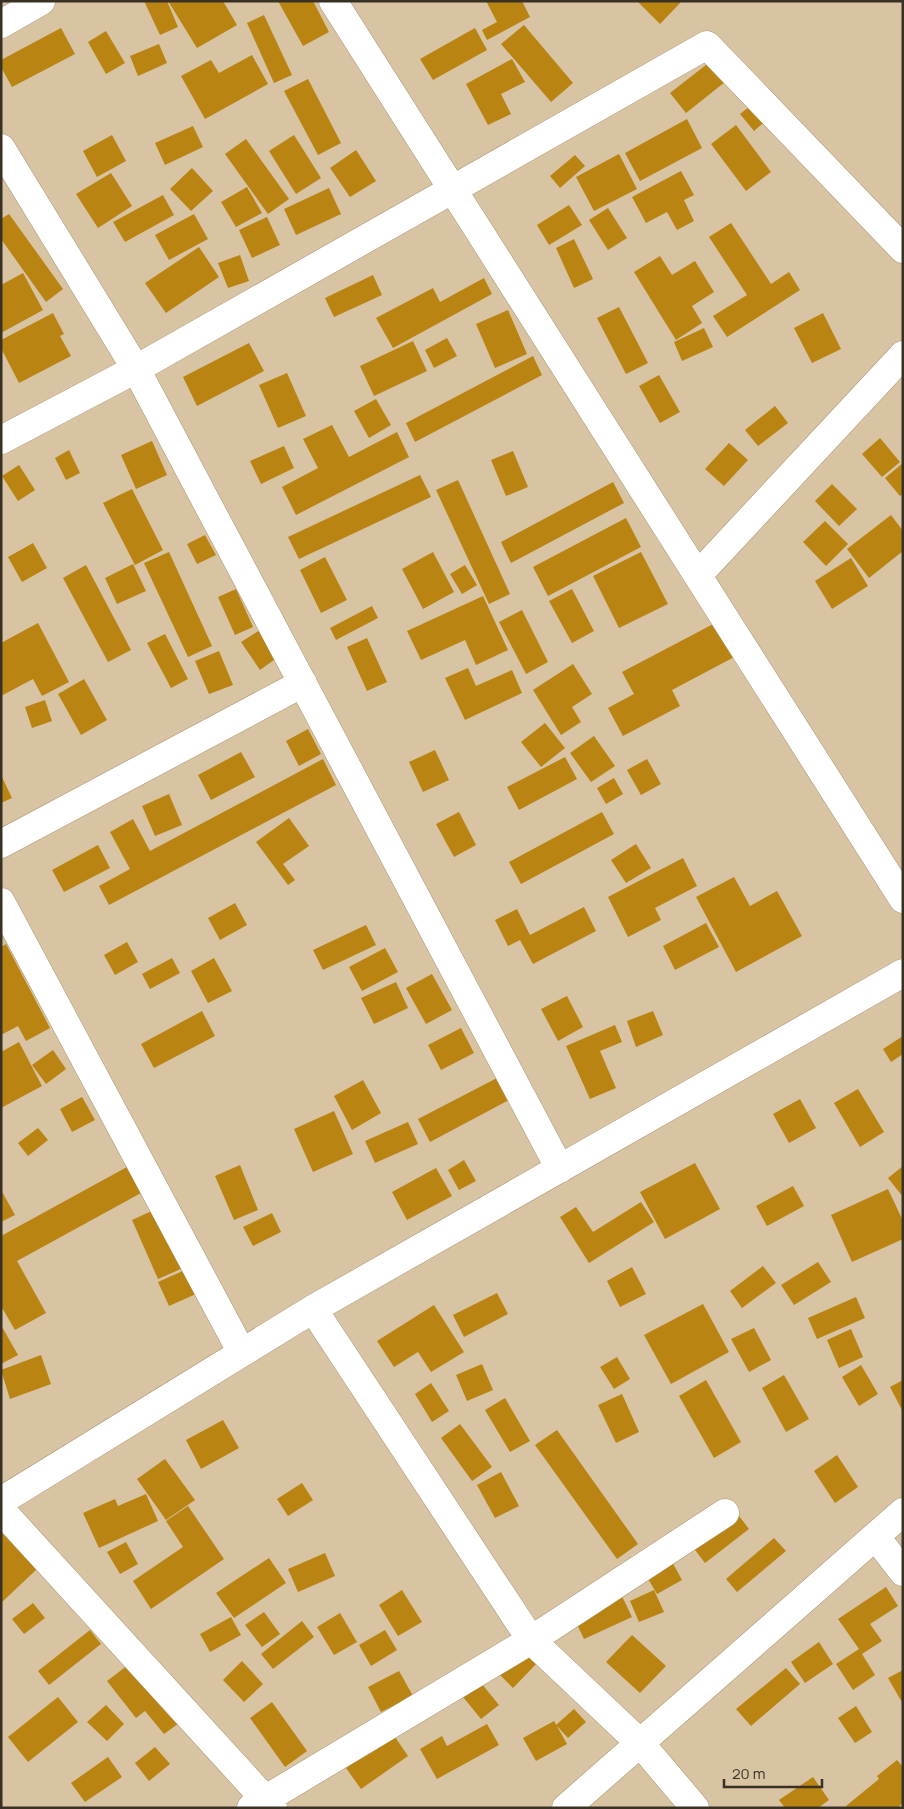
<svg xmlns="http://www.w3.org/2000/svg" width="904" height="1809" viewBox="0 0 904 1809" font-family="Manrope,sans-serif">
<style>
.building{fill:#b98411}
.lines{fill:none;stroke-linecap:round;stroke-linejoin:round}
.street-casing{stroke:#ab9777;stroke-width:29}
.street{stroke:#fff;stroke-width:28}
</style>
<rect width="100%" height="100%" fill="#d8c3a2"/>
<!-- building -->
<path class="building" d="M144 1H167L178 27 160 35Z
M168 1H223L237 25 197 48Z
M278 1H313L329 32 303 46Z
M486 1H522L530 17 487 40 482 30 497 22Z
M637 1H682L660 24Z
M264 15 292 75 274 83 247 23Z
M524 25 573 83 551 102 501 44Z
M61 28 75 54 12 87 1 67V60Z
M475 28 487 50 433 80 420 59Z
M106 31 125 63 106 74 88 42Z
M159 44 167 63 138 76 130 56Z
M729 47 738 58 725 82 686 113 670 93Z
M252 55 268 84 205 119 181 76 211 60 219 73Z
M512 59 525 82 501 94 511 114 488 125 466 84Z
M308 79 341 143 318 155 284 91Z
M763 96 776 112 754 131 740 114Z
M687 119 702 148 640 181 625 153Z
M736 125 771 172 746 191 711 144Z
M193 126 203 147 165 165 155 143Z
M112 135 126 161 97 177 83 151Z
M294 135 321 178 296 194 269 151Z
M246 139 289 199 268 214 225 154Z
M356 150 376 181 350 197 330 168Z
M619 154 637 189 594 211 576 177Z
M575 155 585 166 560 188 550 176Z
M192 168 213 191 191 211 170 189Z
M681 171 694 195 684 200 694 221 677 230 667 212 646 223 632 197Z
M111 173 132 206 98 228 76 194Z
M247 187 262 213 236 227 221 202Z
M329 188 341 214 296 235 284 209Z
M163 195 174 215 125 242 113 222Z
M569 205 582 225 549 245 537 225Z
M608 208 627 238 608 250 589 220Z
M9 214 63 289 46 302 1 239V219Z
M194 214 208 239 169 260 155 235Z
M267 217 280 245 252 258 239 230Z
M731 223 771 284 789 272 800 290 727 337 713 316 747 295 709 237Z
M574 239 593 279 574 288 556 248Z
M199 247 219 277 166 313 145 283Z
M240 255 249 281 228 288 218 263Z
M660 256 672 275 695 261 714 292 692 306 702 323 676 340 634 272Z
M23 273 43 310 1 333V285Z
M373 275 382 295 334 317 325 298Z
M484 278 492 294 393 348 376 318 433 288 440 302Z
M619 307 648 363 626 374 597 318Z
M508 310 527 354 495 368 476 324Z
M53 313 64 334 60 336 71 356 19 383 1 348V340Z
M823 313 841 349 812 363 794 328Z
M704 328 713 347 682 361 674 342Z
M447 338 457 356 434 368 425 350Z
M413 341 427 371 374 396 360 366Z
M249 343 264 371 197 406 183 377Z
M533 356 542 375 415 442 406 423Z
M287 373 306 416 278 428 259 385Z
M659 375 680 412 660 423 639 386Z
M376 399 391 425 369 438 354 411Z
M775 406 788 423 758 446 745 430Z
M332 425 349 457 397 432 409 457 296 515 282 487 318 468 303 439Z
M880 438 900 462 882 477 862 454Z
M152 441 167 475 136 489 121 455Z
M729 443 748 460 724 486 705 469Z
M284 446 294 468 261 484 250 461Z
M69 450 80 473 66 480 55 458Z
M513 451 528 487 506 496 491 460Z
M903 463V494L900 496 885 478Z
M19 465 35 490 18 501 2 476Z
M420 475 431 497 299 559 288 537Z
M458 480 510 594 489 604 436 490Z
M613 482 624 503 511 563 501 542Z
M832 484 857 509 839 526 815 501Z
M132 489 163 550 135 565 103 503Z
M891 515 903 531V551L869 578 847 549Z
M626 518 641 547 548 596 533 567Z
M825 521 848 544 826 566 803 542Z
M205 535 216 555 197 564 187 544Z
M33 543 47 568 22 582 8 557Z
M169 552 212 646 188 657 144 563Z
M433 552 454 592 423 609 402 569Z
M641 552 668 604 619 628 593 576Z
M325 557 347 600 321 613 300 570Z
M851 558 868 586 832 609 815 581Z
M133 564 146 591 117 604 105 578Z
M86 565 131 650 108 662 63 578Z
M465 565 477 585 462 594 450 574Z
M236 589 253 627 235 635 218 597Z
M572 589 594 631 572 643 549 601Z
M483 596 508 650 476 665 465 640 421 660 407 631Z
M372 606 378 618 336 640 330 628Z
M522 610 548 662 526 674 499 622Z
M719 621 738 655 672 690 680 706 623 736 608 708 634 694 622 672Z
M38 623 69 682 42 696 33 679 1 696V643Z
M260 630 278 657 260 670 241 642Z
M165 634 188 679 171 688 147 643Z
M367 638 387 682 367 691 347 647Z
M219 651 233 685 209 694 195 661Z
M573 664 592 694 572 707 581 722 561 735 533 690Z
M468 668 476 686 512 670 522 693 465 720 445 678Z
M84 679 107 720 81 735 58 694Z
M45 700 52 721 32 728 25 707Z
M545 723 565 748 541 767 521 742Z
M308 729 321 754 299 766 286 741Z
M594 736 615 766 591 782 570 753Z
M435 750 449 780 423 792 409 762Z
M241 752 255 777 211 800 198 775Z
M565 757 577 779 519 810 507 787Z
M323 759 336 785 109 905 99 886 130 869 110 832 133 819 150 851Z
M647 759 661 784 641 795 627 770Z
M1 775 12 798 1 803Z
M614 778 623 794 606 804 597 788Z
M169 794 182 825 155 836 142 806Z
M459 812 476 845 454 857 436 824Z
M602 812 614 834 521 884 509 862Z
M289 818 309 846 283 864 295 880 288 885 256 842Z
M636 844 651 868 626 883 611 860Z
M98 845 110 868 64 892 52 870Z
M683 858 697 886 655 908 661 920 628 937 608 897Z
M734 877 750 906 777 891 802 936 736 972 696 897Z
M235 903 247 925 220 940 208 918Z
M584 907 596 931 533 964 520 940 508 946 495 920 517 909 530 935Z
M706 923 719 947 675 970 663 946Z
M366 925 376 945 323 970 313 950Z
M127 942 138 962 115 975 104 955Z
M6 944 50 1028 26 1041 18 1026 1 1035V947Z
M385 948 398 972 362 991 349 967Z
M172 958 180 973 150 989 142 974Z
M214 958 232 991 208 1003 191 971Z
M432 974 452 1010 426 1024 406 988Z
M396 982 408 1008 374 1024 361 998Z
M567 996 583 1027 558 1041 541 1009Z
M202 1011 215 1036 154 1068 141 1044Z
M653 1011 663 1035 636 1047 627 1021Z
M615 1025 622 1042 600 1051 616 1088 590 1099 566 1046Z
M461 1028 474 1053 441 1070 428 1045Z
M903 1036V1054L891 1062 883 1049Z
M19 1042 42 1086 1 1108V1052Z
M53 1050 66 1069 46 1084 32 1065Z
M497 1078 509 1100 430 1142 418 1119Z
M363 1080 381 1113 352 1130 334 1096Z
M858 1089 884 1132 860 1147 834 1103Z
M82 1097 95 1120 72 1132 60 1109Z
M800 1099 816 1128 789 1143 773 1114Z
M334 1111 353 1154 313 1172 294 1129Z
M408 1122 418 1144 375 1163 365 1141Z
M38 1128 48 1140 28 1156 18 1143Z
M464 1160 476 1181 459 1190 448 1170Z
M695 1163 720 1209 665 1239 640 1192Z
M240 1165 258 1210 234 1220 215 1176Z
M903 1166V1197L888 1178Z
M127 1167 141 1193 17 1261 46 1313 15 1330 1 1306V1236Z
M436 1168 452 1196 407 1220 392 1192Z
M793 1186 804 1206 767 1226 756 1206Z
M888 1189 903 1221V1239L852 1262 831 1215Z
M1 1190 15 1215 1 1222Z
M641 1202 654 1222 589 1263 560 1217 576 1207 593 1232Z
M156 1209 183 1268 158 1279 132 1220Z
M272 1213 281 1232 253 1246 243 1227Z
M818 1262 831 1282 794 1305 781 1285Z
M763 1266 776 1283 742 1308 730 1291Z
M632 1267 646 1294 620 1307 607 1281Z
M185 1270 196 1294 169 1306 158 1282Z
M497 1293 508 1314 464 1337 453 1315Z
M856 1297 865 1318 817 1339 808 1318Z
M703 1304 729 1352 671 1384 644 1335Z
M434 1305 464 1352 431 1372 418 1352 394 1367 377 1341Z
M1 1325 18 1355 1 1364Z
M754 1328 771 1360 749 1372 731 1339Z
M851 1329 863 1357 839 1368 827 1340Z
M41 1355 51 1384 10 1399 1 1370Z
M617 1357 630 1379 614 1389 600 1367Z
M482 1364 493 1390 467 1401 456 1375Z
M861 1365 878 1394 859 1406 842 1377Z
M784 1375 809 1419 786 1432 762 1388Z
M706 1380 741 1442 714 1458 679 1396Z
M903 1380V1412L890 1387Z
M431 1383 449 1411 432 1422 415 1394Z
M622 1394 639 1432 616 1443 598 1405Z
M505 1398 530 1441 510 1452 485 1410Z
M223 1420 239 1448 201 1469 186 1440Z
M460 1424 492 1467 472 1481 441 1438Z
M557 1430 638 1544 617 1559 535 1445Z
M837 1455 858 1487 835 1503 814 1471Z
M165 1459 195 1500 166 1520 137 1479Z
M501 1472 519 1506 495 1518 477 1485Z
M302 1483 313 1500 288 1516 277 1499Z
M146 1494 158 1521 99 1548 83 1513 115 1499 118 1506Z
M188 1506 224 1559 151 1609 133 1581 183 1547 166 1521Z
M733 1508 749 1529 705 1563 689 1542Z
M1 1532 37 1569 1 1603Z
M774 1538 786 1551 737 1592 726 1579Z
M126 1542 138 1564 120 1574 107 1552Z
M325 1553 335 1576 298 1592 288 1569Z
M269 1558 286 1583 234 1618 216 1593Z
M670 1558 682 1580 657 1594 644 1572Z
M886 1587 898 1606 870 1624 882 1641 862 1654 875 1675 853 1690 836 1664 859 1649 838 1619Z
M402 1590 422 1622 398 1636 379 1605Z
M654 1590 664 1612 639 1622 630 1601Z
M620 1592 632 1617 584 1639 572 1614Z
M33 1603 45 1618 24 1634 12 1619Z
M264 1612 280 1634 262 1647 245 1625Z
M340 1613 357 1642 334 1655 317 1627Z
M231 1617 241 1635 210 1652 200 1634Z
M302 1621 314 1637 273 1669 261 1654Z
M90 1630 101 1644 49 1685 38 1671Z
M385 1630 397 1650 371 1666 359 1645Z
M632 1635 666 1666 640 1693 606 1662Z
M516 1641 538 1662 513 1688 491 1666Z
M819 1642 833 1664 805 1683 791 1662Z
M242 1661 263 1684 244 1702 223 1680Z
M132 1662 179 1723 164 1734 145 1711 136 1718 107 1681Z
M786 1668 800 1684 751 1726 736 1709Z
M903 1670V1704L888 1678Z
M399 1671 413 1696 381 1712 368 1687Z
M477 1678 499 1705 481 1719 459 1692Z
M58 1697 78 1722 28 1762 8 1737Z
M272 1702 307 1751 285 1767 250 1718Z
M106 1705 124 1724 107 1741 87 1722Z
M856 1706 872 1732 855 1743 838 1718Z
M574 1709 586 1722 568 1738 556 1725Z
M554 1721 567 1744 536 1761 523 1738Z
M487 1724 499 1745 437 1779 420 1749 442 1736 447 1746Z
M393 1734 408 1756 361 1789 346 1768Z
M155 1747 170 1764 149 1781 135 1763Z
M108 1757 122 1777 85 1802 71 1783Z
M897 1760 903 1767V1803L897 1808H848L846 1806 879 1779 877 1776Z
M813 1777 829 1800 818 1808H785L779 1800Z"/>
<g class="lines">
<!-- street casing -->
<g class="street-casing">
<path id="street" d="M333 1 903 899
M1 24 41 1
M1 148 136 369 560 1169
M1 440 136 369 707 45 903 249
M698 575 903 355
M1 844 303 683
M1 902 242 1353
M313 1309 531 1640 640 1743 695 1808
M1 1501 313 1309 903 973
M1 1510 273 1808
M876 1537 903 1572
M251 1808 531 1640 725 1513
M566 1808 903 1512"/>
</g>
<!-- street -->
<use href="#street" class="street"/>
</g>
<!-- border -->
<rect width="904" height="1809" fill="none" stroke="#393124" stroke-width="5"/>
<!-- scale -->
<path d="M724 1779v8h98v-8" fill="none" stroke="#393124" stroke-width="2.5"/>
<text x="732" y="1779" font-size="15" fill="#393124" stroke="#d8c3a2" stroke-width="4" paint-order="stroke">20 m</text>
</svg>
